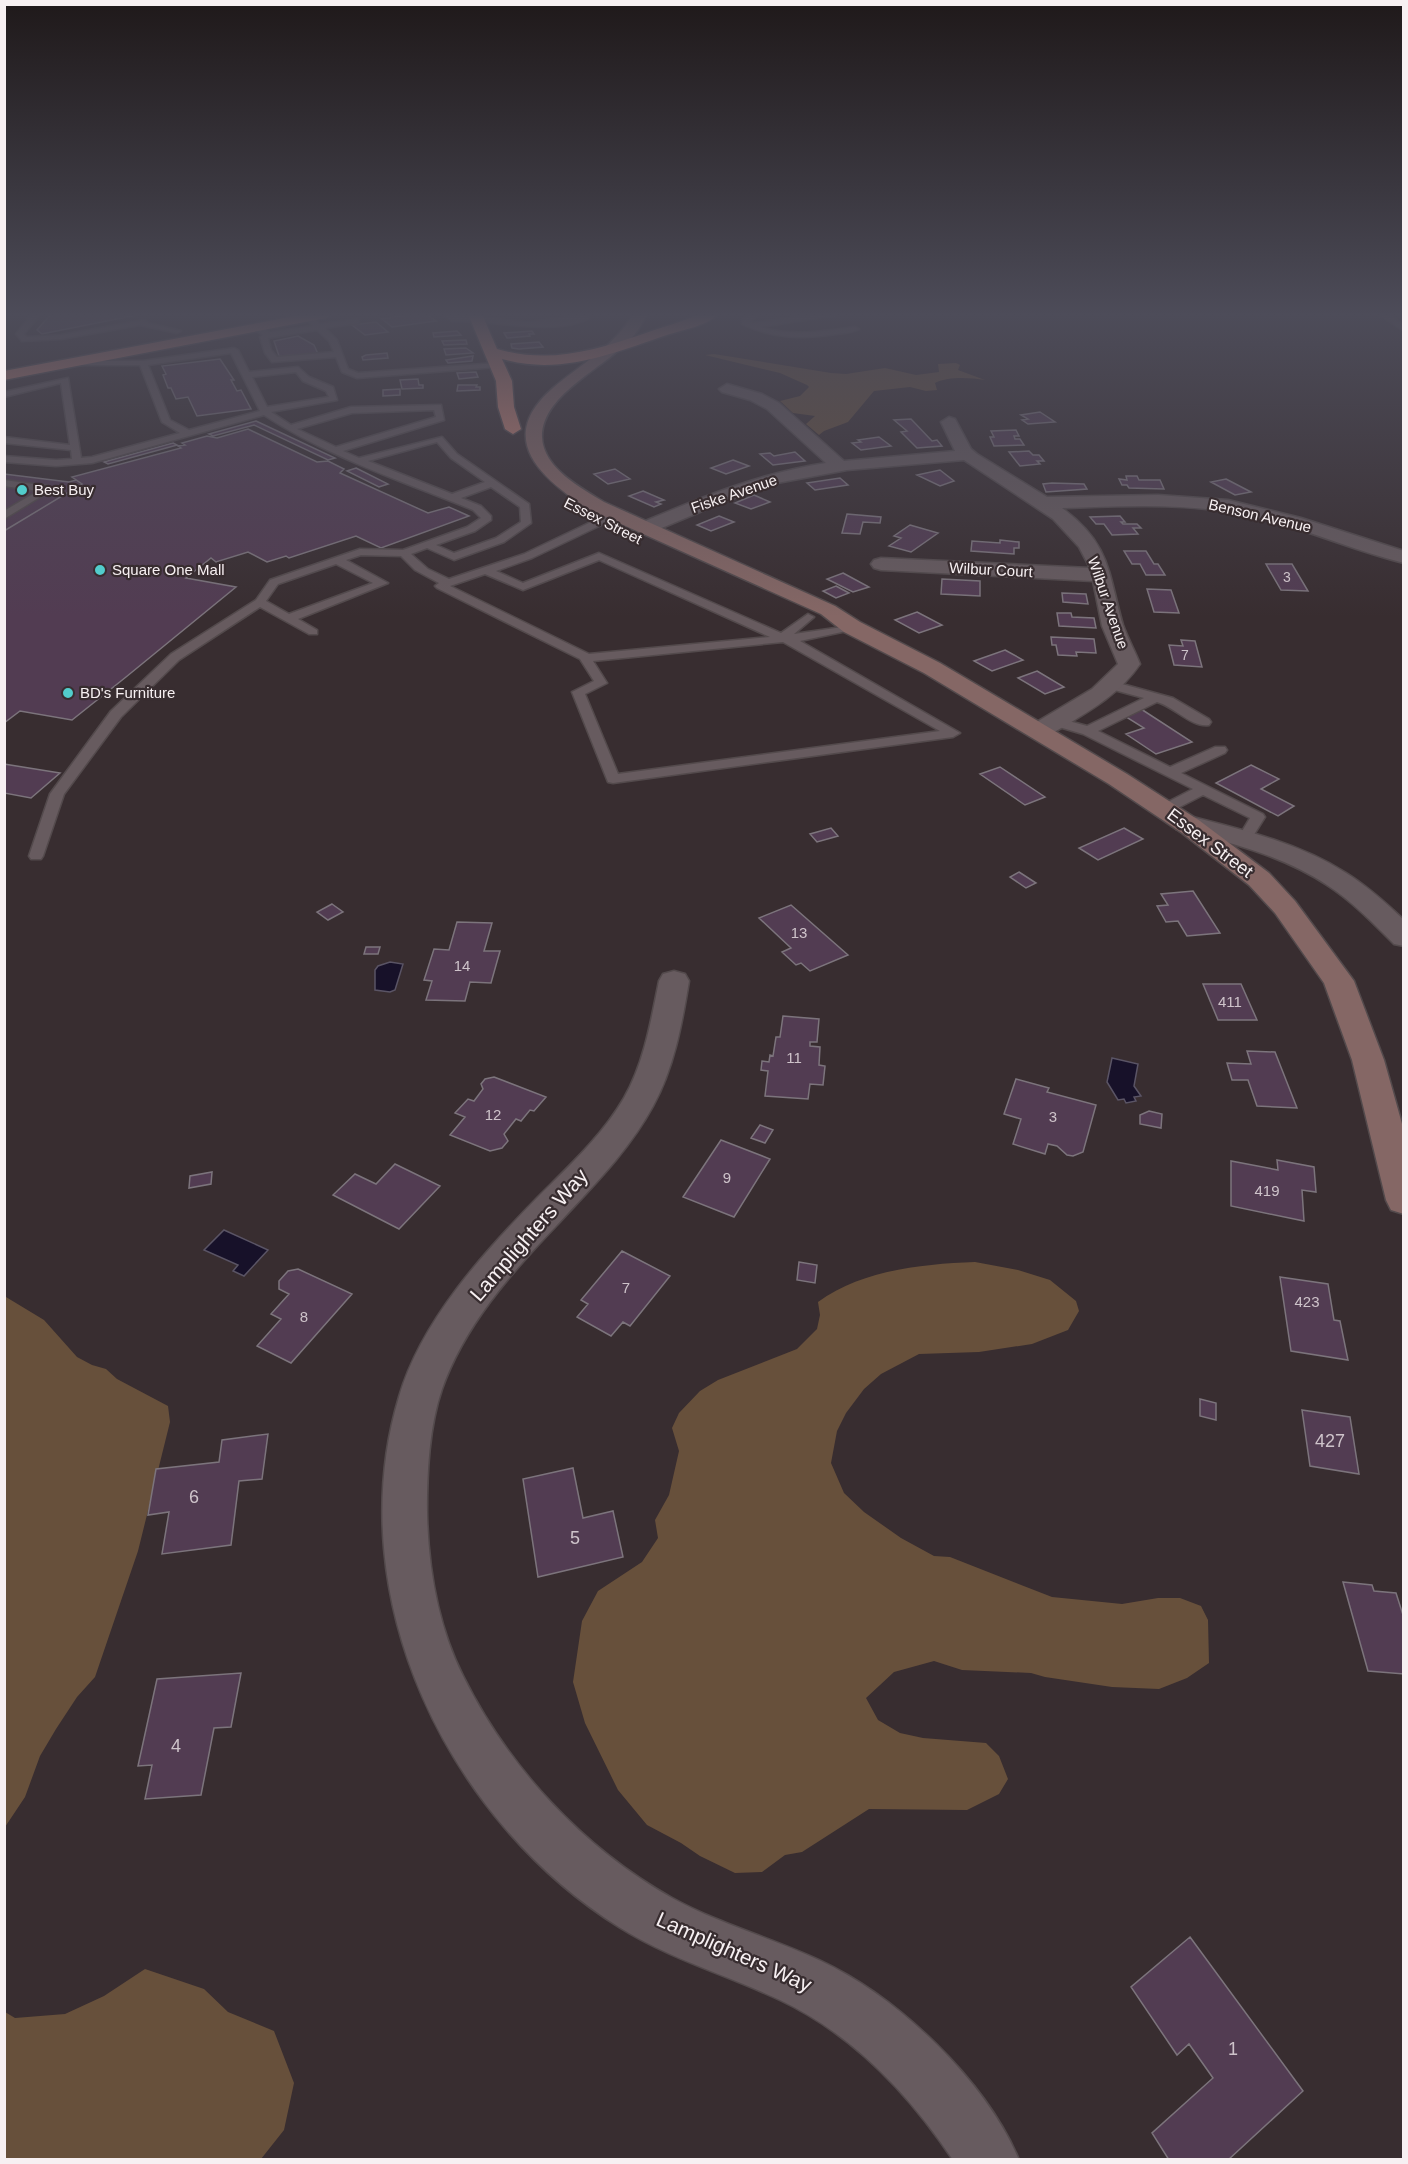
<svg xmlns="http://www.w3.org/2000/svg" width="1408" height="2164" viewBox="0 0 1408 2164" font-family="Helvetica,sans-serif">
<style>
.green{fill:#67503b}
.water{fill:#171129;stroke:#5a5465;stroke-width:1.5}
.building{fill:#523c52;stroke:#7c747c;stroke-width:1.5}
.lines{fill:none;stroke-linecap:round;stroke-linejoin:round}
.lane-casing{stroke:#534a4c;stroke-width:3}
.street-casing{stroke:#534a4c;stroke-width:3}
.secondary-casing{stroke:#534a4c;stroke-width:3}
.highway-casing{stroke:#534a4c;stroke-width:3}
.lane{fill:#675b5f;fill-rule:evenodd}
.street{fill:#675b5f;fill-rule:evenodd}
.secondary{fill:#856765;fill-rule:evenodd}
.highway{fill:#cc8374;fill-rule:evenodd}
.poi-dot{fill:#52cdcc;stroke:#382d30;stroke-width:2}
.labels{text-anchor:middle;stroke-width:4.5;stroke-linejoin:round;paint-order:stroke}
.far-number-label{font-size:14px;fill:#cec3ca}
.far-poi-label{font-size:15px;fill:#f7f0f2;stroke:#382d30;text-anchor:start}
.far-street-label{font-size:15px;fill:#f7f0f2;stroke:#382d30}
.number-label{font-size:15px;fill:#cec3ca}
.street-label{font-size:18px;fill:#f7f0f2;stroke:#382d30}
.near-number-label{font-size:18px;fill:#cec3ca}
.near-street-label{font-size:21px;fill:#f7f0f2;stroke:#382d30}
</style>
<rect width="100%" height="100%" fill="#382d30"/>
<!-- green -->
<path class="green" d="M714 354 831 373 846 374 885 368 916 375 939 372 938 364 956 363 960 365 958 370 985 380C970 378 950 376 935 383L937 390 926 391 910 387 874 391 848 422 824 431 819 435 806 424 815 416 793 413 780 401 800 396 809 387 807 385 780 373 705 355Z
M975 1262 1018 1270 1050 1280 1076 1301 1079 1311 1068 1330 1032 1344 979 1352 919 1354 881 1374 864 1389 846 1413 837 1431 831 1463 844 1493 864 1512 901 1538 934 1556 950 1557 1052 1597 1122 1604 1158 1598H1180L1201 1606 1208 1620 1209 1663 1187 1678 1159 1689 1112 1687 1045 1677 1031 1673 962 1670 934 1661 894 1672 866 1698 878 1720 900 1733 923 1738 986 1743 999 1756 1008 1779 999 1794 967 1810 869 1809 802 1852 785 1855 762 1872 735 1873 700 1856 681 1843 647 1825 618 1790 585 1723 573 1682 582 1621 598 1591 642 1562 658 1538 655 1520 669 1495 679 1451 672 1428 679 1413 700 1391 718 1380 797 1349 817 1329 820 1315 818 1302C862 1270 922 1264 975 1262Z
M4 1292 6 1297 44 1320 77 1357 92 1365 106 1369 117 1379 168 1406 170 1422 138 1551 95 1677 77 1697 56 1729 40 1756 25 1797 5 1827Z
M145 1969 204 1989 228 2012 274 2031 294 2083 284 2130 261 2159H5V2012L15 2018 65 2014 104 1996Z"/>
<!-- water -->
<path class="water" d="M390 962 403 964 395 990 390 992 375 990V970L378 966Z
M1112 1058 1138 1064 1134 1086 1141 1096 1134 1097 1136 1101 1126 1103 1124 1099 1118 1100 1107 1082Z
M224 1230 268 1250 244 1276 233 1271 238 1265 204 1250Z"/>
<!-- building -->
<path class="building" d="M51 314H142L42 334 37 330Z
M414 314H426L436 321 392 327 382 319Z
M376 322 388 332 365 335 352 325Z
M457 331 461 335 434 337 433 333Z
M532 331 534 334H529L530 336 507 338 504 333Z
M298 336 314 345 318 354 279 356 274 341Z
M466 340 467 344 444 345 442 341Z
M539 342 543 347 519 349 512 348 511 344Z
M466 348 473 353 446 355 444 349Z
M387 353 388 358 363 360 362 357 366 355Z
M473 356 472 361 448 363 446 360Z
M220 359 234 380H231L237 391 241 390 251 409 197 416 188 397 176 399 171 388H168L163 375 166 374 162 366Z
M476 372 478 377 459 379 457 373Z
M418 379 419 385H423V388L402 389 400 380Z
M458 385H477L476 387H480V390L457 391Z
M400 389V395L383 396V390Z
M1040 412 1055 422 1028 424 1022 420 1028 419 1021 415Z
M911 419 932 441 937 440 942 446 917 448 901 432 907 431 894 420Z
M256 421 335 458 328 460 254 425 213 436 209 434Z
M248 429 317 462 328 461 344 469 340 473 428 513 449 507 469 516 381 548 356 536 289 558 286 556 267 562 248 552 216 562 211 558 186 578 236 587 126 677 72 720 20 711 4 723V531L82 484 72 477 181 448 178 446 185 445 182 443 207 436 217 438Z
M1016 430 1019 436H1014L1015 439H1020L1024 445 994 446 990 437H994L991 431Z
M879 437 891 446 861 450 852 443 861 442 858 440Z
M173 443 177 445 108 464 104 462Z
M1029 451 1033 455H1039L1044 461H1037L1040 464 1020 466 1009 452Z
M795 452 805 461 773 465 760 454 770 453 774 456Z
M733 460 749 466 726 474 711 468Z
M356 468 388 484 379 487 347 471Z
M615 469 630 479 608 484 594 474Z
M940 470 954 481 940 486 917 475Z
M4 474 69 482 76 480 82 484 4 531Z
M1126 476H1137L1139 480H1160L1164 489 1129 488 1127 485H1122L1119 479 1127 480Z
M840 478 848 485 815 490 807 483Z
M1226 479 1251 492 1235 495 1211 482Z
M1052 483 1084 484 1087 489 1046 492 1043 484Z
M643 491 664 500 656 502 661 504 654 507 629 496Z
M754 495 770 502 751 509 735 503Z
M847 514 881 517 880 523 863 522 860 534 842 533Z
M719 516 734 522 711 531 697 525Z
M1120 516 1125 522H1121L1123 524H1137L1141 528H1133L1138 534 1112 535 1104 524H1096L1090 517Z
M910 525 938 533 911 552 889 546 901 538 894 536Z
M1000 540 1019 542V548H1014V554L971 551 972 541 1000 543Z
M1124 551H1146L1154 564H1158L1165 575H1146L1140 564H1132Z
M1266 564H1292L1308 591 1281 590Z
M843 573 869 587 853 592 827 579Z
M942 579 980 581V596L941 594Z
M836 586 849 593 836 598 823 591Z
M1147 589 1171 590 1179 613 1154 612Z
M1062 593 1086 594 1088 604 1063 602Z
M917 612 942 625 919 633 895 620Z
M1057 613H1071L1072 617 1094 618 1096 628 1059 626Z
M1051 637 1094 639 1096 653 1076 652 1077 656 1058 655 1056 645H1052Z
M1181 640 1195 641 1202 667 1174 665 1169 645 1183 646Z
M1005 650 1023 660 992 671 974 661Z
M1037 671 1064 687 1045 694 1018 678Z
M1141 709 1192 742 1156 754 1126 734 1144 728 1123 715Z
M4 764 60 773 31 798 4 793Z
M1251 765 1279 779 1261 789 1294 806 1278 816 1216 783Z
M1000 767 1045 797 1025 805 980 774Z
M831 828 838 836 817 842 810 834Z
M1124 828 1143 839 1098 860 1079 848Z
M1019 872 1036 883 1026 888 1010 877Z
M1193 891 1220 933 1187 936 1178 921 1166 922 1157 906 1168 905 1161 894Z
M332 904 343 912 328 920 317 912Z
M791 905 848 955 810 971 801 963 796 965 782 952 791 948 759 918Z
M457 922 492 923 484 951H500L491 983 470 982 465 1001 426 1000 432 981 424 980 434 949 449 950Z
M366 947H380L378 954H364Z
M1203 984H1241L1257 1020H1218Z
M783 1016 819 1019 817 1042H810V1046L820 1047 819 1065 825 1066 823 1085 810 1084 808 1099 765 1096 768 1071 761 1070 762 1061 769 1062 770 1055 773 1056 776 1037H780Z
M1247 1051 1275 1052 1297 1108 1257 1106 1248 1080H1232L1227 1063 1251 1064Z
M494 1077 546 1097 534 1111 530 1110 521 1121 516 1119 504 1134 508 1141 502 1148 490 1151 450 1135 465 1117 455 1113 468 1099 474 1101 483 1089 481 1084 485 1079Z
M1016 1079 1049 1088 1047 1092 1096 1105 1083 1152 1073 1156 1067 1155 1057 1146 1048 1144 1045 1154 1013 1144 1021 1119 1004 1114Z
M1149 1111 1162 1114 1161 1128 1140 1124V1115Z
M760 1125 773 1130 765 1143 751 1138Z
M721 1140 770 1159 734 1217 683 1197Z
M1277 1160 1314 1167 1316 1192 1302 1190 1304 1221 1231 1206V1161L1278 1170Z
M395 1164 440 1186 399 1229 333 1195 355 1174 376 1184Z
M212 1172 211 1184 189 1188 190 1176Z
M622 1251 670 1276 630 1326 623 1322 611 1336 577 1317 588 1304 581 1300Z
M799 1262 817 1265 815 1283 797 1280Z
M298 1269 352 1294 291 1363 257 1346 281 1319 271 1314 289 1294 279 1289V1281L288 1271Z
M1280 1277 1328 1284 1334 1320 1340 1321 1348 1360 1291 1351Z
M1200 1399 1216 1403V1420L1200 1416Z
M1302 1410 1350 1417 1359 1474 1310 1466Z
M268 1434 262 1479 239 1481 231 1545 162 1554 169 1512 148 1515 156 1469 219 1462 222 1440Z
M573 1468 583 1518 613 1511 623 1557 538 1577 523 1479Z
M1343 1582 1372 1585 1374 1591 1396 1593 1404 1618V1674L1368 1671Z
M241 1673 231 1727 214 1728 201 1795 145 1799 152 1765 138 1766 157 1679Z
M1190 1937 1303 2091 1228 2160H1169L1152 2133 1213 2078 1189 2044 1177 2055 1131 1987Z"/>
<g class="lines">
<!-- lane casing -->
<g class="lane-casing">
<path id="lane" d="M32 314H40L24 334 27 337 61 335 145 320 148 323 181 331 177 333 140 325 61 339 22 341 16 334Z
M442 314 528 322 581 316V314H589V318C556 337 489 319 452 321Z
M751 314H759L750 322 753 323 822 314H841L760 327C791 337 823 331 855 327L859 329C852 333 844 333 836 334 803 339 773 339 742 324V320Z
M1379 314H1387L1404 325V331Z
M308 315 320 324 359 319V323L325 328 337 340 348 369 358 373 497 363 501 365 497 367 357 378 342 372 336 357 272 362 265 353 260 337 263 335 253 329V325H259L270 332 313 326 304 317ZM317 330 329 341 334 352 277 357 271 350 268 338Z
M234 348 238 350 249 372 298 367 309 377 333 387 337 400 271 412 291 425 351 407 441 405 444 420 343 451 359 458 442 437 457 454 529 504 531 523 504 542 454 560 427 548 411 554 428 569 449 579 524 554 612 512H620V516L532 558 496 571 523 583 599 553 781 633 808 614 814 617 794 634 856 625V629L800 641 960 733 953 737 613 783 608 782 572 692 594 681 580 659 437 588 435 586 439 583 415 570 401 556 361 555 346 560 388 583 298 619 317 630V634H309L260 607 179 660 121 717 64 794 43 856 41 859H31L29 856 50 794 111 711 171 654 256 600 270 580 360 549 403 550 467 527 481 518 473 510C402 481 328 457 264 415L92 463 56 466 4 462V456L56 460 72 459 71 450 4 443V437L70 445 61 383 4 397V392L68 378 81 458 92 457 180 433 162 422 140 365H74L70 363 71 361H143ZM231 353 260 411 189 430 170 420 148 365ZM296 372 303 381 326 391 329 397 267 407 252 377ZM434 410 436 417 336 447 297 429 352 413ZM437 442 451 458 485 482 452 494 368 461ZM491 487 520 507 521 522 496 538 454 553 436 545 475 531 491 520V516L481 506 461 498ZM599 560 770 637 589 654 450 586 485 574 523 590ZM336 564 373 583 289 614 266 601 278 584ZM783 642 940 731 618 774 585 694 607 683 593 661Z
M4 480 48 486 53 489 4 519V511L38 491 4 486Z
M1111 681 1173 698 1209 719 1211 722 1209 725C1192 728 1173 706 1157 702L1098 731 1170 767 1215 747H1225L1227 750 1225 753 1181 773 1263 814 1265 817 1250 841H1240L1238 838 1250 818 1203 795 1170 812H1160L1158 809 1160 806 1193 789 1083 734 1049 724 1047 721 1054 717 1087 726 1144 698 1107 688 1105 685Z"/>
</g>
<!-- street casing -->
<g class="street-casing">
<path id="street" d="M727 384 762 394 779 403 844 461 955 451 941 422 949 417 955 419 971 449 977 454 1047 497 1158 495 1228 500 1301 518 1404 551V563C1351 550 1302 527 1250 516 1188 502 1124 506 1062 508 1111 544 1108 573 1123 625 1128 639 1135 651 1140 664 1117 698 1082 715 1048 736L1039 738 1030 736 1027 731 1030 726 1092 689 1118 664 1102 626 1093 581 881 570 874 568 871 564 874 560 881 558 1090 568 1079 547 1053 519 964 460 847 470 777 483 731 499 652 532H638L636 528 638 524C700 498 760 473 826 463L767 409 750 400 722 392 719 389Z
M1185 815C1240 829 1297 842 1346 873 1367 886 1386 903 1404 920V946L1394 944C1373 923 1352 901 1327 885 1282 855 1228 842 1176 829L1172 823 1176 817Z
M674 971 685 974 689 981C682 1024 674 1068 653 1106 628 1152 591 1188 556 1226 511 1273 464 1326 442 1389 429 1427 427 1472 427 1512 428 1567 438 1626 463 1676 508 1767 583 1848 672 1898 719 1924 772 1938 821 1961 898 1997 986 2081 1019 2160H953C909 2094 852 2034 780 2000 727 1975 670 1959 619 1927 448 1820 339 1596 399 1397 421 1321 484 1252 538 1197 568 1167 602 1136 624 1098 644 1063 651 1021 659 981L663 974Z"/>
</g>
<!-- secondary casing -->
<g class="secondary-casing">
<path id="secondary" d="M633 314H647C643 321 640 328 635 334 609 367 542 392 542 437 543 468 581 488 604 502L835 606 860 622 940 663 1127 774 1200 821 1269 873 1295 901 1354 981 1384 1060 1404 1131V1214L1391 1210 1386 1200 1352 1060 1324 983 1275 913 1249 885 1182 833 1109 784 924 673 844 632 821 614 590 510C542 479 494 439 553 388 581 364 614 347 633 314Z"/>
</g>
<!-- highway casing -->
<g class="highway-casing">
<path id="highway" d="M306 314H333L326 318 4 380V371Z
M468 314H482L497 349C549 364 593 351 643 334 662 327 682 322 700 314H718C707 326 682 330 667 335 613 353 560 376 502 359L512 381 514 407 521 429 513 434 505 429 498 407 496 381Z"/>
</g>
<!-- lane -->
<use href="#lane" class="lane"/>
<!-- street -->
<use href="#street" class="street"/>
<!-- secondary -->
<use href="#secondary" class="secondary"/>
<!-- highway -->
<use href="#highway" class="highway"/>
</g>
<!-- sky -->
<linearGradient id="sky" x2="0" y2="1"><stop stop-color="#1f191a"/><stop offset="0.51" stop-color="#4d4c59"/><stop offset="1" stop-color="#4d4c59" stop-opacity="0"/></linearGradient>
<rect width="1408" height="617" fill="url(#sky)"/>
<!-- markers -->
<g class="poi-dot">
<circle cx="22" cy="490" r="6"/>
<circle cx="100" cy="570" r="6"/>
<circle cx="68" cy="693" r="6"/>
</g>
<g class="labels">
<!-- far-number labels -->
<g class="far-number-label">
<text x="1287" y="582">3</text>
<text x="1185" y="660">7</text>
</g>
<!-- far-poi labels -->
<g class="far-poi-label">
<text x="34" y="495">Best Buy</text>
<text x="112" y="575">Square One Mall</text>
<text x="80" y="698">BD's Furniture</text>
</g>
<!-- far-street labels -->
<g class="far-street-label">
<text transform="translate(734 494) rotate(-19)" y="5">Fiske Avenue</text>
<text transform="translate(1260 516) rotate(13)" y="5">Benson Avenue</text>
<text transform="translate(603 521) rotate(27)" y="5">Essex Street</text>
<text transform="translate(991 570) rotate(3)" y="5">Wilbur Court</text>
<text transform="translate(1108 603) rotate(71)" y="5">Wilbur Avenue</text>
</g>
<!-- number labels -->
<g class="number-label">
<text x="799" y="938">13</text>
<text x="462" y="971">14</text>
<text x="1230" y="1007">411</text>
<text x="794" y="1063">11</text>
<text x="493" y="1120">12</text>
<text x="1053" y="1122">3</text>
<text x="727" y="1183">9</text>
<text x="1267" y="1196">419</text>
<text x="626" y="1293">7</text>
<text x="1307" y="1307">423</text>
<text x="304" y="1322">8</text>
</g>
<!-- street labels -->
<g class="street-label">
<text transform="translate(1210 843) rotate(37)" y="6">Essex Street</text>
</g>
<!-- near-number labels -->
<g class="near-number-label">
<text x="1330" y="1447">427</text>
<text x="194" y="1503">6</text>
<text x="575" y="1544">5</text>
<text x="176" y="1752">4</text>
<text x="1233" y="2055">1</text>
</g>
<!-- near-street labels -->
<g class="near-street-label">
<text transform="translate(529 1235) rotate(-49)" y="7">Lamplighters Way</text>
<text transform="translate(734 1952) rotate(24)" y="7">Lamplighters Way</text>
</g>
</g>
<!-- border -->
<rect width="1408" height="2164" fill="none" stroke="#f7f0f2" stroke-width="12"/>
</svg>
